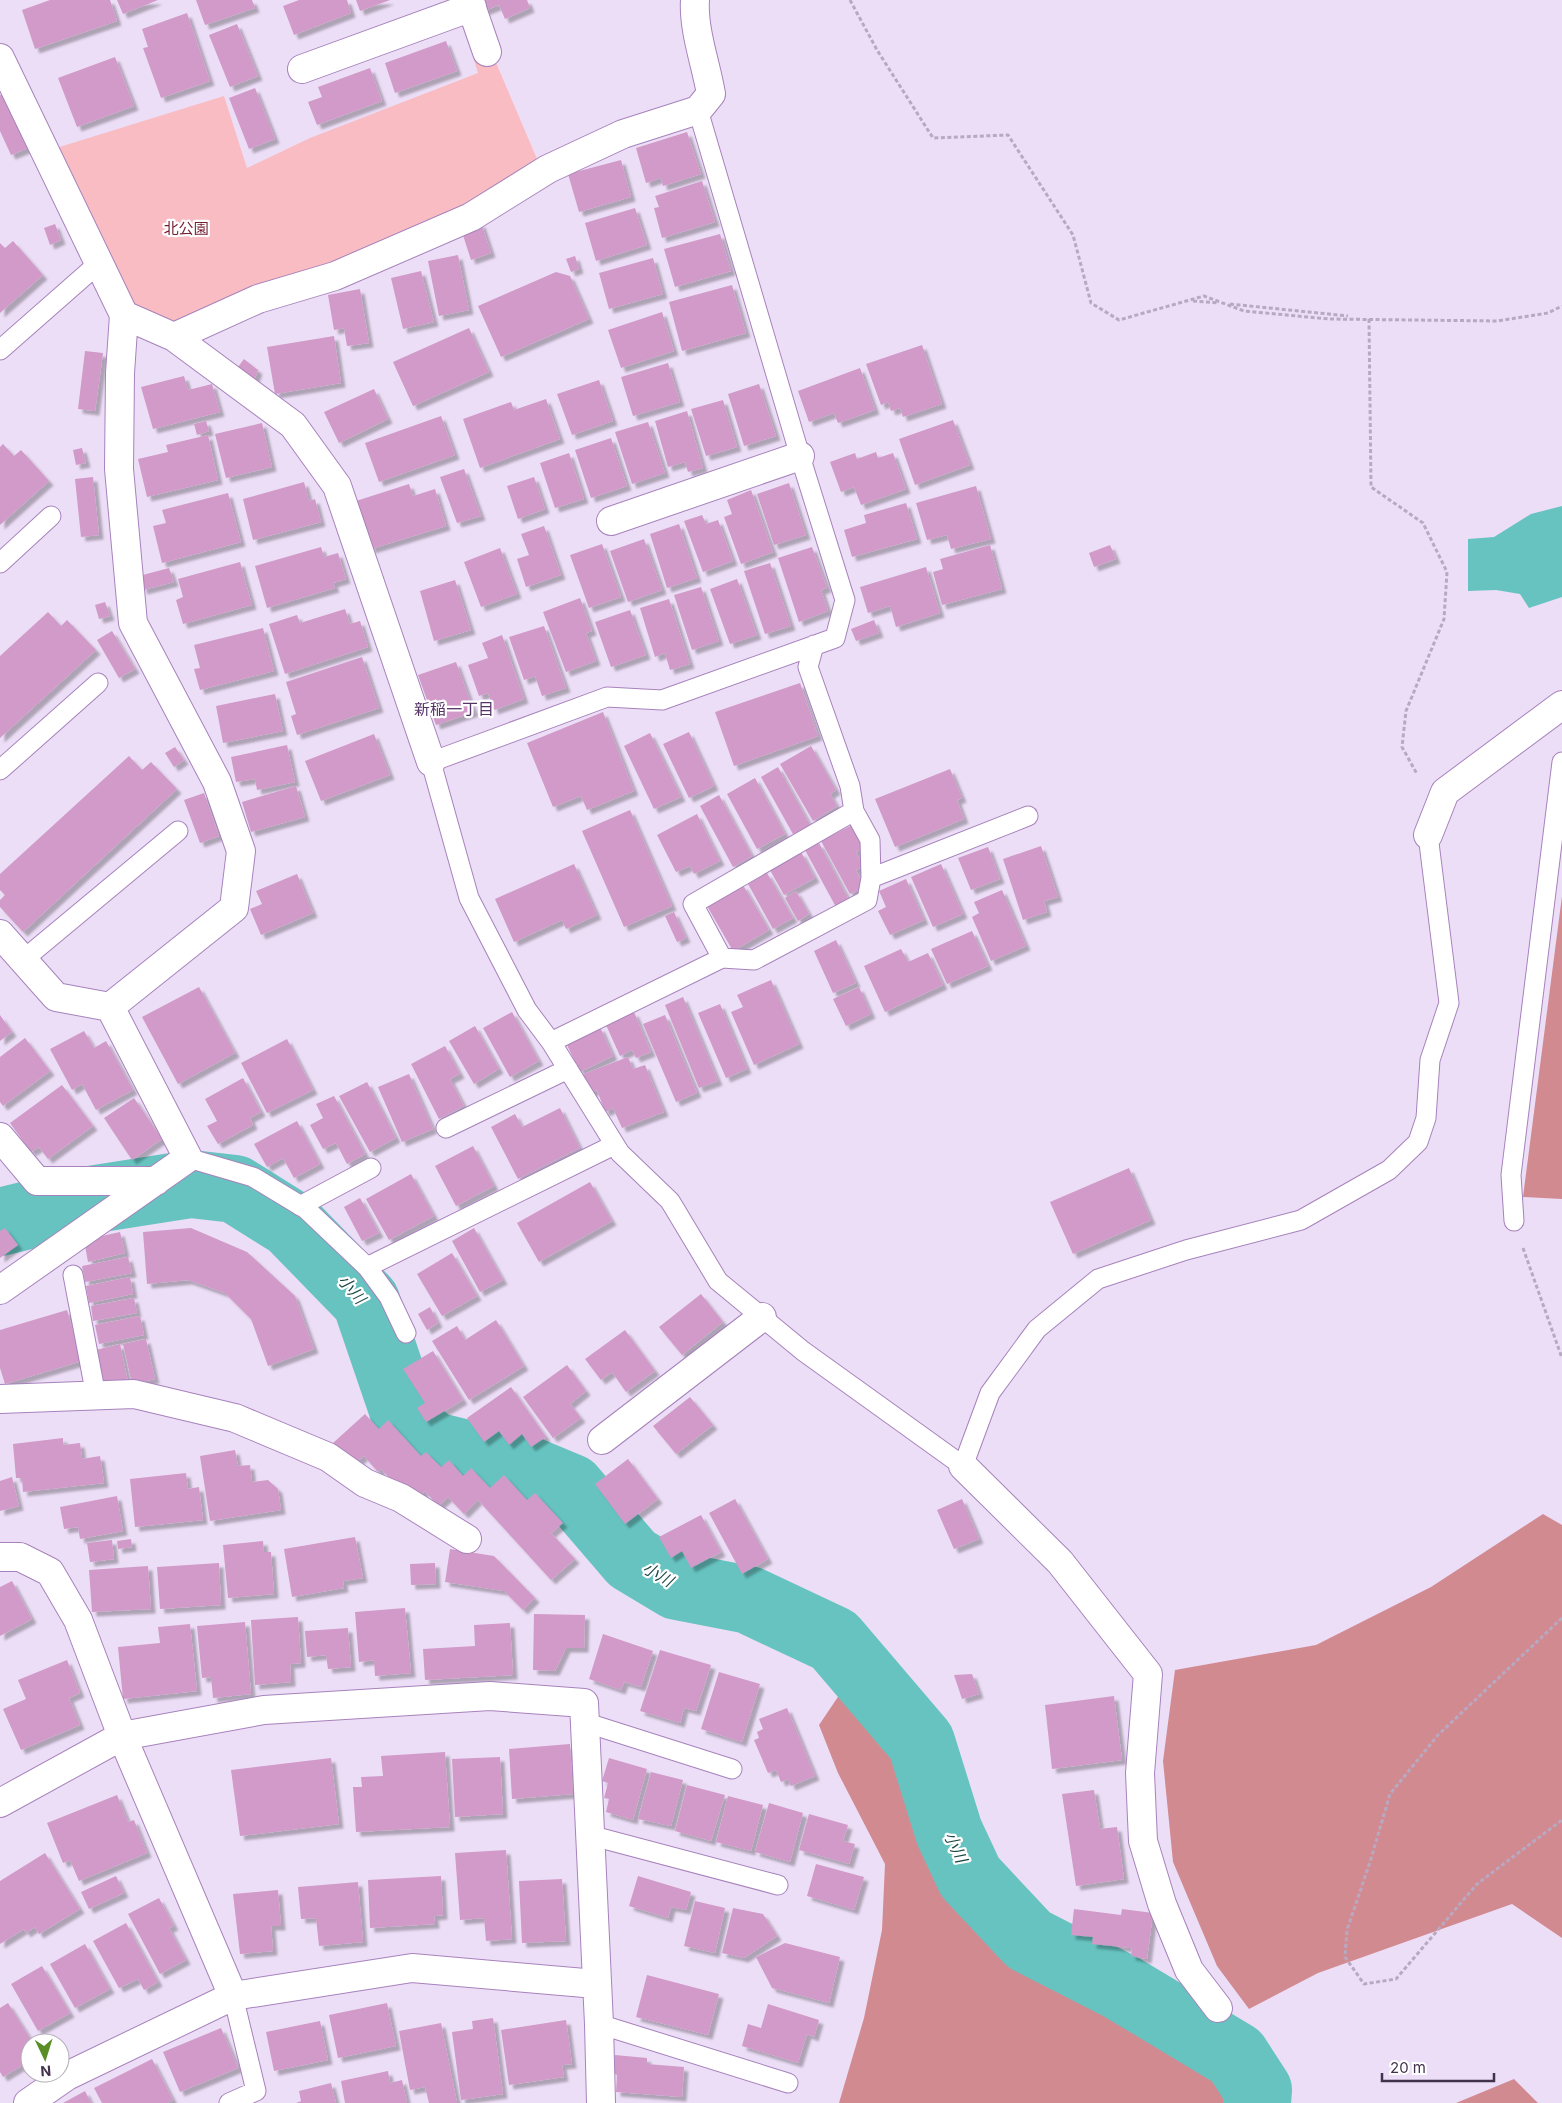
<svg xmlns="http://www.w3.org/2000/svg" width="1562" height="2103" viewBox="0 0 1562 2103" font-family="Inter,'Noto Sans JP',sans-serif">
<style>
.green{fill:#f8bcc2}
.forest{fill:#d28a91}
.water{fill:#66c3c0}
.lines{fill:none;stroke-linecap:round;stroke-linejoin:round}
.river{stroke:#66c3c0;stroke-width:68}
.building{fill:#d19ac8;filter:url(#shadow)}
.lane-casing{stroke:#a782bc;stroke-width:21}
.street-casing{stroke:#a782bc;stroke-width:30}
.path{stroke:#b8a9c2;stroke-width:3;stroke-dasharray:4 2.5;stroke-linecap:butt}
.lane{stroke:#fff;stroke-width:19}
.street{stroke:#fff;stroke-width:28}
.labels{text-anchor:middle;stroke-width:4.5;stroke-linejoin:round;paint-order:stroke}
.park-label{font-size:15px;fill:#731d30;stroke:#fff}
.neighbourhood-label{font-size:16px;fill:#563468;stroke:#fff}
.water-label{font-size:16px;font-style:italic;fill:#1b4645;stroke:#fff}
</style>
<defs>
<filter id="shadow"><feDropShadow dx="4.5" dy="4.5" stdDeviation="1" flood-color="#0004"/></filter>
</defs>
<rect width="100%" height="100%" fill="#eddef7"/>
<!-- green -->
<path class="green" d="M491 51 540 166 468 209 175 330 129 310 53 149 224 96 247 168 310 138 478 73 473 57Z"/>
<!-- forest -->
<path class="forest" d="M1562 896V1199L1523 1197Z
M1543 1514 1562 1525V1938L1512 1904 1318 1973 1249 2009 1217 1966 1173 1862 1163 1761 1175 1670 1316 1645 1431 1587Z
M846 1685 909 1746 940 1845 961 1889 1020 1953 1085 1990 1196 2066 1237 2097 1236 2103H839L864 2018 882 1930 885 1864 838 1773 819 1725Z
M1514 2079 1538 2103H1456Z"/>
<!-- water -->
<path class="water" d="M1562 506V597L1529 608 1520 594 1496 590 1468 591V539L1494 537 1531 514Z"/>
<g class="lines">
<!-- river -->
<path class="river" d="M0 1222 89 1200 191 1184 235 1189 291 1224 366 1301 409 1427 434 1446 523 1468 571 1488 632 1559 677 1586 749 1600 834 1640 921 1742 949 1832 970 1877 1029 1940 1121 1987 1236 2056 1258 2090 1257 2103"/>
</g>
<!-- building -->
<path class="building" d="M50 0H110L117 21 35 49 22 10Z
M117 0H158L123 14Z
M196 0H252L255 8 205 25Z
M299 0H347L351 13 294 35 283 6Z
M356 0H390L360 11Z
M480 0H527L530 8 505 19 499 5 484 11Z
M187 13 210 81 161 98 143 48 148 47 142 29Z
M237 24 258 76 230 87 209 35Z
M446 41 457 71 395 93 385 63Z
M115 57 134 106 77 127 58 78Z
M370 68 382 101 317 125 308 102 322 97 318 87Z
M255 88 275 139 249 149 229 98Z
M5 93 28 148 11 155 0 131V95Z
M687 132 701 174 663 186 661 178 646 183 636 148Z
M621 160 631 197 579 212 568 174Z
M702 181 715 222 662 238 654 208 659 207 655 196Z
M635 208 647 245 596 261 585 223Z
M481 223 491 253 471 260 461 229Z
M55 224 61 240 50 245 44 228Z
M720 234 731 271 675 287 664 249Z
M13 241 43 275 0 313V243L5 248Z
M458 255 469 310 439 316 428 261Z
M575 256 579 269 571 272 566 259Z
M653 258 663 294 609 309 599 273Z
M421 271 434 322 403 329 391 278Z
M556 272 570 276 589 319 501 357 478 306Z
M732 285 746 333 682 351 669 302Z
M360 289 369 343 347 346 344 328 334 330 328 295Z
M662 312 674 351 621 368 608 330Z
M469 328 489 372 413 406 393 362Z
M334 336 341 383 275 394 267 347Z
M922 345 942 404 903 417 900 408 891 411 888 402 881 405 866 364Z
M85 351 103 353 95 411 78 409Z
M244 359 258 370 254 381 238 367Z
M668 363 680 402 633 416 621 377Z
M860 368 875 410 838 423 834 413 809 422 798 391Z
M184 376 188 390 212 384 220 412 153 429 141 387Z
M599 380 613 421 572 435 557 394Z
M759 384 776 436 744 446 728 394Z
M374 389 388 419 339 443 324 412Z
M546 399 560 439 480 468 463 419 511 402 514 410Z
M723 400 737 447 706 456 691 409Z
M687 411 703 468 688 472 685 462 668 467 655 421Z
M441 416 455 455 379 482 365 443Z
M953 420 970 465 915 485 899 439Z
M206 421 209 431 197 435 194 424Z
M648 422 665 473 632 484 615 432Z
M262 423 272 467 226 478 215 434Z
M208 435 218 480 147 497 138 459 168 452 166 445Z
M611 438 627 486 591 498 575 450Z
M3 444 14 456 21 450 49 481 0 525V447Z
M82 448 86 463 76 465 73 450Z
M876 452 878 458 893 453 906 489 861 505 854 487 841 492 830 462 855 453 857 459Z
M569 453 584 499 555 508 540 463Z
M464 469 481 516 457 523 440 477Z
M93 477 99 535 81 537 75 479Z
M534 477 545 509 518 519 507 486Z
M304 482 309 501 315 499 321 522 253 540 243 499Z
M789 483 806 535 774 545 757 494Z
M409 484 413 496 435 489 446 526 371 549 356 501Z
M976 486 991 539 951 549 947 535 927 540 916 503Z
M751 490 773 552 741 564 724 517 732 514 727 500Z
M228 493 241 542 162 563 153 526 166 523 162 510Z
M906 503 917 539 852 557 844 530 866 523 864 515Z
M702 515 706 524 718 520 733 561 703 572 684 521Z
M679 524 697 578 667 588 650 534Z
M544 526 561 575 526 587 517 559 529 555 521 534Z
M644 539 662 590 628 602 610 551Z
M602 544 621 597 589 608 570 555Z
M990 545 1002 589 942 605 933 572 943 569 940 559Z
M1110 545 1116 559 1094 567 1089 553Z
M321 547 324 557 338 553 346 579 333 583 335 588 267 608 255 566Z
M812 547 827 588 821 590 828 611 799 622 778 558Z
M500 548 517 594 481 607 464 562Z
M240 562 252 605 183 624 176 600 183 597 178 579Z
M770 563 791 626 765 634 744 571Z
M926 567 940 613 896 627 890 606 868 613 860 587Z
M169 568 174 582 143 590 139 576Z
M737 579 757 635 730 644 710 589Z
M455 580 471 630 434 641 420 591Z
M701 587 719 641 692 650 674 595Z
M580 598 592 631 586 633 596 661 566 672 543 612Z
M669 599 690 664 670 670 665 653 655 657 640 608Z
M105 602 110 616 99 619 95 605Z
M345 609 350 624 360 621 368 647 285 674 269 624 297 615 300 623Z
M630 610 646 655 611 667 595 622Z
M48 612 61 626 67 620 96 650 0 738V656Z
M874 620 879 633 856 641 851 629Z
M544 626 566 688 542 696 535 676 524 680 509 637Z
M263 628 274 671 200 690 194 669 200 668 194 645Z
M112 631 135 669 119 678 97 640Z
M502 635 524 699 494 710 488 693 479 696 468 665 488 658 482 643Z
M362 657 379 708 297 735 291 716 296 714 286 682Z
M456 662 474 712 436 725 418 675Z
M800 683 818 736 734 766 715 712Z
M275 694 283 731 223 743 216 706Z
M603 712 634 791 587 810 581 796 553 807 527 743Z
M689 732 714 786 689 798 663 744Z
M650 733 681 797 654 809 624 746Z
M374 734 390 775 321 801 305 761Z
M287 745 295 782 257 790 255 779 236 782 231 757Z
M811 746 836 790 830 794 837 806 813 821 780 764Z
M175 747 184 760 174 767 165 753Z
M129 756 142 770 151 762 177 789 23 932 0 907V900L5 895 0 890V874Z
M778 767 810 825 793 834 761 777Z
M950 769 962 798 957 800 964 819 895 847 875 799Z
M755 778 785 834 757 849 727 794Z
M296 786 305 817 251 832 242 802Z
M204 793 219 836 200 843 184 800Z
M719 795 752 856 733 867 700 806Z
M630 810 672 906 624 927 582 831Z
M697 814 720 861 694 874 690 866 676 872 657 835Z
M852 825 864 847 856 852 863 866 856 870 864 887 850 894 821 841Z
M819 843 849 900 836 907 805 850Z
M1041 846 1058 897 1044 901 1047 912 1023 920 1003 859Z
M988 847 1000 879 971 890 958 858Z
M801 852 815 878 784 895 770 870Z
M574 864 597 915 566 929 562 920 514 942 495 899Z
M941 864 963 914 933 927 911 877Z
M767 873 793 918 773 929 748 884Z
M297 874 313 913 261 935 250 909 262 904 256 891Z
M906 879 924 920 890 935 878 911 886 907 879 891Z
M743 885 769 930 733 951 707 906Z
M1002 890 1026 946 991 961 972 917 979 913 974 902Z
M796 891 809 914 798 921 785 898Z
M674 912 686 938 677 942 665 916Z
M972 931 988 966 947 984 931 949Z
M836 940 856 983 833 993 814 951Z
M901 949 908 962 928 953 943 985 885 1012 864 966Z
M771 980 799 1044 754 1065 731 1012 743 1007 737 995Z
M199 987 235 1053 178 1084 142 1017Z
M859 987 871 1014 846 1026 833 999Z
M683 997 718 1081 699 1088 665 1005Z
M720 1004 747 1069 726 1078 698 1013Z
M512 1012 539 1061 510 1077 483 1028Z
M634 1012 651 1052 636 1058 632 1050 620 1056 606 1025Z
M0 1015 12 1032 0 1041Z
M665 1015 697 1093 676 1102 643 1024Z
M475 1026 499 1069 474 1084 449 1041Z
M600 1027 613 1056 580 1072 566 1043Z
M84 1031 94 1048 106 1041 133 1090 96 1110 82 1084 72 1090 50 1049Z
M25 1038 50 1071 3 1106 0 1102V1057Z
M287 1039 313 1090 267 1113 241 1063Z
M445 1046 460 1074 450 1079 464 1106 439 1119 411 1064Z
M628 1057 633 1069 645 1065 664 1112 622 1128 613 1108 605 1112 597 1090 589 1093 581 1075Z
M409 1074 433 1129 402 1142 378 1087Z
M243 1078 261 1112 250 1118 253 1125 218 1144 207 1126 217 1121 205 1099Z
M367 1082 396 1138 370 1152 339 1096Z
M62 1085 93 1126 48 1159 39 1147 31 1152 10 1123Z
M334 1096 365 1154 347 1164 336 1143 323 1149 310 1125 323 1118 316 1104Z
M134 1098 162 1139 132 1160 104 1118Z
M560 1108 580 1148 518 1179 491 1127 515 1114 522 1127Z
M297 1121 320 1164 294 1178 283 1158 267 1167 254 1144Z
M473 1146 494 1186 456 1206 435 1166Z
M1129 1168 1151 1220 1073 1254 1050 1202Z
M411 1174 434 1216 389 1240 366 1199Z
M590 1182 612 1221 539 1262 517 1223Z
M360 1198 379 1233 362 1241 344 1207Z
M5 1228 18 1245 0 1258V1231Z
M191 1228 247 1252 295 1296 314 1349 268 1366 251 1319 225 1293 188 1280 147 1284 143 1232Z
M474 1228 503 1280 480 1292 452 1241Z
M120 1232 125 1253 88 1262 84 1240Z
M452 1253 477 1296 442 1316 417 1274Z
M128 1257 132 1273 85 1282 82 1266Z
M130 1277 133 1294 89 1303 86 1286Z
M701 1294 723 1322 682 1355 659 1327Z
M134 1298 137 1313 93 1321 91 1306Z
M430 1307 438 1323 427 1330 418 1314Z
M67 1310 82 1361 5 1384 0 1368V1330Z
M140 1316 144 1335 99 1344 95 1325Z
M496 1320 524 1366 469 1400 432 1341 457 1326 465 1340Z
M625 1330 655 1371 626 1392 612 1372 601 1380 585 1359Z
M146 1339 155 1379 132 1384 123 1344Z
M120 1344 128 1382 105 1388 96 1350Z
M433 1351 463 1400 426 1422 417 1408 425 1403 403 1369Z
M567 1365 586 1391 570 1404 581 1418 553 1438 523 1397Z
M511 1387 546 1437 531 1447 522 1434 509 1445 499 1431 484 1442 467 1418Z
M690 1397 713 1425 676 1454 653 1426Z
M365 1414 379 1429 388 1420 421 1456 426 1452 441 1467 449 1460 463 1476 471 1468 490 1488 504 1475 527 1500 535 1493 563 1523 551 1533 575 1559 551 1580 478 1500 464 1514 448 1497 438 1506 425 1491 417 1498 404 1484 399 1488 381 1469 378 1472 364 1456 353 1465 333 1443Z
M63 1438V1445L80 1443 82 1459 100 1456 104 1483 23 1492 22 1478H16L13 1444Z
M235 1450 238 1466 250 1465 252 1482 268 1480 278 1489 281 1510 210 1521 200 1456Z
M628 1459 658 1499 625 1524 595 1484Z
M186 1473 188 1489 199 1487 203 1520 135 1527 130 1479Z
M12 1477 19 1506 0 1511V1481Z
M117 1496 123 1531 80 1539 78 1527 64 1529 60 1507Z
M735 1499 768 1559 742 1574 709 1513Z
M962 1499 979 1539 954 1549 937 1510Z
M701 1515 721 1552 691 1568 682 1551 671 1558 659 1537Z
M355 1537 363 1578 343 1581 344 1588 292 1597 284 1549Z
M131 1539 132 1547 118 1549 117 1541Z
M112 1540 114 1559 90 1562 87 1543Z
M263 1541 264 1552H271L274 1594 228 1598 223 1545Z
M450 1549 494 1556 535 1598 523 1610 504 1591 445 1582Z
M219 1563 221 1605 160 1609 157 1567Z
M435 1563 436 1584 411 1585 410 1564Z
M148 1566 151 1609 92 1612 89 1570Z
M12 1581 32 1619 0 1636V1587Z
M405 1608 411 1673 375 1676 374 1660 359 1662 355 1612Z
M534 1614 585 1615 584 1648H566L555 1671 533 1670Z
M298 1617 301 1663 290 1664 291 1682 255 1685 251 1620Z
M245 1622 251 1694 213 1698 211 1677 202 1678 197 1626Z
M510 1623 513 1675 425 1680 423 1649 475 1646 474 1625Z
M190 1624 197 1691 123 1699 118 1647 160 1643 158 1627Z
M348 1628 351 1667 328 1669 326 1655 307 1657 305 1631Z
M603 1634 653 1651 641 1687 624 1682 621 1690 589 1679Z
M660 1650 711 1665 696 1711 684 1708 680 1723 640 1711Z
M67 1660 80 1693 69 1698 80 1725 21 1750 3 1709 26 1699 18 1680Z
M719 1672 760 1684 742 1742 701 1729Z
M972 1674 979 1694 962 1699 954 1675Z
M1114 1696 1122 1760 1052 1769 1045 1705Z
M787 1708 815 1776 791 1786 788 1779 781 1782 776 1770 768 1773 754 1740 759 1738 757 1732 763 1729 759 1719Z
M570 1744 573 1794 512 1799 509 1749Z
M445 1752 450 1827 356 1832 353 1787H362L361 1777 383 1776 381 1756Z
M500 1757 503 1814 455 1817 452 1759Z
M331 1758 339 1824 240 1836 231 1770Z
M609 1758 647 1769 633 1820 606 1812 609 1799 604 1798 608 1783 602 1781Z
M651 1772 683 1780 671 1826 638 1819Z
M687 1785 725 1795 711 1841 675 1831Z
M1094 1790 1100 1829 1117 1827 1124 1879 1076 1886 1062 1794Z
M117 1795 128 1822 134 1820 147 1853 79 1881 70 1860 63 1863 47 1823Z
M728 1796 763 1805 751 1851 716 1842Z
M769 1803 803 1813 790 1862 755 1852Z
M809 1814 848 1825 843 1841 855 1844 849 1864 799 1850Z
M506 1850 512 1939 486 1941 484 1918 460 1920 455 1853Z
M45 1853 80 1909 39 1934 35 1927 26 1933 24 1929 0 1944V1881Z
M816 1864 864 1877 854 1910 807 1896Z
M116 1876 124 1893 89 1909 81 1892Z
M441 1876 443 1915 434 1916 435 1924 370 1928 368 1880Z
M638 1876 691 1892 686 1910 671 1907 668 1918 629 1906Z
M562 1879 566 1941 522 1943 519 1881Z
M358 1882 363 1942 319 1946 316 1918 301 1919 298 1887Z
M278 1890 281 1926H271L273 1951 240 1954 233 1894Z
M159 1898 174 1926 169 1928 186 1960 160 1974 128 1914Z
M695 1901 725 1908 715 1953 684 1946Z
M733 1908 763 1914 777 1936 744 1958 722 1953Z
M1074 1909 1121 1915 1122 1909 1153 1913 1147 1959 1131 1956 1132 1948 1092 1944 1093 1937 1071 1935Z
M126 1923 158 1982 144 1990 138 1979 119 1988 93 1941Z
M785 1943 840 1957 829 2003 772 1988 756 1957Z
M85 1944 110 1989 75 2008 50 1964Z
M42 1966 70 2013 38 2031 11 1984Z
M647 1975 719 1994 708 2035 636 2017Z
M8 2003 33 2043 22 2050 29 2061 3 2077 0 2072V2008Z
M387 2003 396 2046 338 2058 329 2015Z
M768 2004 819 2020 814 2037 807 2034 798 2063 742 2046 748 2024 761 2028Z
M493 2018 503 2094 461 2100 452 2032 473 2029 472 2021Z
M566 2020 572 2064 562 2065 564 2077 509 2085 501 2030Z
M320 2021 328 2060 274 2071 266 2032Z
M441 2023 457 2103H429L425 2087 410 2090 399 2031Z
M221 2028 238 2068 180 2092 163 2052Z
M615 2055 647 2058V2064L684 2067 682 2097 616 2092 617 2075 613 2073Z
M152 2059 173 2100 167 2103H102L94 2088Z
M388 2071 390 2083 402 2080 407 2103H345L341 2081Z
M331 2083 336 2103H296L301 2101 299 2091Z
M85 2091 91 2103H63Z"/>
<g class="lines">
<!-- lane casing -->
<g class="lane-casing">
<path id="lane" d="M698 110 800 456 845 600 835 638 662 700 607 697 431 762 469 898 527 1010 551 1042 620 1153 670 1201 718 1281 803 1351 963 1466 990 1393 1037 1329 1098 1279 1186 1250 1301 1220 1389 1170 1418 1142 1426 1118 1430 1060 1449 1003 1428 835
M0 350 99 263
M0 563 51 516
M814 645 808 667 850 786 854 811
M0 770 98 683
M871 878 1028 816
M23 960 178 831
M551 1042 722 958 754 960 867 900 871 878 870 840 854 811 693 904 722 958
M446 1128 568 1069
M188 1158 253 1177 306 1209 367 1267 389 1297 406 1333
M300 1206 371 1168
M1514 1221 1511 1175 1562 762
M367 1267 614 1145
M73 1275 96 1396
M584 1722 732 1769
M589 1835 778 1885
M599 2024 788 2083
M229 2103 256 2091 233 1996"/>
</g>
<!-- street casing -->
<g class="street-casing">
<path id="street" d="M469 0 487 52
M0 58 124 315 120 373 119 469 133 623 217 782 241 851 234 908 110 1007 188 1158 0 1290
M302 69 472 7
M124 315 174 337 293 425 337 486 431 762
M174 337 258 299 335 276 471 217 548 169 623 134 698 110 711 94C706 64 693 30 695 0
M611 521 800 456
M1428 835 1445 792 1562 705
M0 934 56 997 110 1007
M0 1137 37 1181H156
M0 1399 134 1394 235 1418 328 1457 365 1483 401 1498 467 1539
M602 1440 762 1317
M963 1466 1060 1562 1148 1674 1140 1773 1143 1841 1162 1904 1189 1970 1218 2008
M0 1557H20L50 1572 78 1620 122 1736 233 1996
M0 1803 122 1736 264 1710 490 1696 584 1703 599 2024 601 2103
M28 2103 67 2076 233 1996 412 1968 596 1984"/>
</g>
<!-- path -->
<path class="path" d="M850 0 877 50 933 138 1008 135 1073 235 1091 303 1119 320 1204 296 1244 311 1329 319 1497 321 1548 313 1562 306
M1193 301 1219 303
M1230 304 1348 316
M1369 319 1371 487 1423 523 1447 572 1444 619 1406 711 1402 747 1417 774
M1523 1248 1562 1358
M1562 1618 1438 1735 1390 1794 1370 1862 1347 1930 1345 1957 1364 1984 1396 1979 1477 1884 1562 1820"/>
<!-- lane -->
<use href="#lane" class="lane"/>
<!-- street -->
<use href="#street" class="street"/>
</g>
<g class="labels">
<!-- park labels -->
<g class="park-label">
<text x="186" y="234">北公園</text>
</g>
<!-- neighbourhood labels -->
<g class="neighbourhood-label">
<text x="454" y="715">新稲一丁目</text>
</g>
<!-- water labels -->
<g class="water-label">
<text transform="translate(352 1289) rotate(49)" y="6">小川</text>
<text transform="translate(658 1574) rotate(30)" y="6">小川</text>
<text transform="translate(956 1847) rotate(65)" y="6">小川</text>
</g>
</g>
<!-- north arrow -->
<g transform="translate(45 2058) rotate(176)"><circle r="24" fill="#ffffff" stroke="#b3adb7"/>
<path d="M0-4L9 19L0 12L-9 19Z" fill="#598d25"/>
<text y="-8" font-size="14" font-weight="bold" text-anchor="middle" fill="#42324b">N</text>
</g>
<!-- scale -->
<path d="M1382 2073v8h112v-8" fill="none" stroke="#42324b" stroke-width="2.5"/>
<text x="1390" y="2073" font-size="15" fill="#42324b" stroke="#ffffff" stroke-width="4" paint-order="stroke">20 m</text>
</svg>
